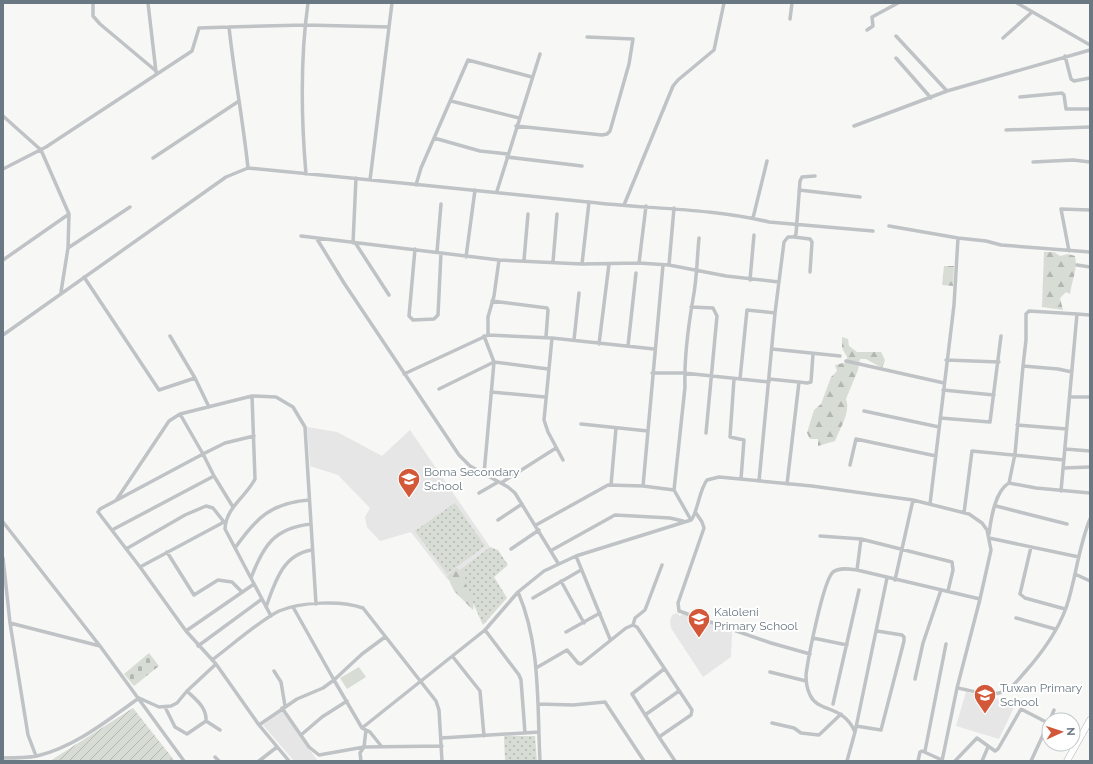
<svg xmlns="http://www.w3.org/2000/svg" width="1093" height="764" viewBox="0 0 1093 764" font-family="Raleway,sans-serif">
<style>
.built{fill:#e5e6e5}
.grass{fill:url(#grass-dots)}
.forest{fill:url(#forest-firs)}
.cemetery{fill:url(#cemetery-stones)}
.garden{fill:url(#garden-furrows)}
.pitch{fill:#d7dcd5}
.lines{fill:none;stroke-linecap:round;stroke-linejoin:round}
.highway-casing{stroke:#b2b6b9;stroke-width:7}
.street{stroke:#bfc3c6;stroke-width:3.5}
.highway{stroke:#fff;stroke-width:6}
.labels{text-anchor:middle;stroke-width:4;stroke-linejoin:round;paint-order:stroke}
.poi-label{font-size:12px;fill:#697883;stroke:#fff;text-anchor:start}
</style>
<defs>
<pattern id="grass-dots" width="8" height="8" patternUnits="userSpaceOnUse"><rect width="8" height="8" fill="#d7dcd5"/><path d="M2 2h.1M6 6h.1" fill="none" stroke="#b2b7b2" stroke-width="1.8" stroke-linecap="round"/></pattern>
<pattern id="forest-firs" width="22" height="20" patternUnits="userSpaceOnUse"><rect width="22" height="20" fill="#d7dcd5"/><path d="M5 1l3.5 6h-7zM16 11l3.5 6h-7z" fill="#b2b7b2"/></pattern>
<pattern id="cemetery-stones" width="16" height="16" patternUnits="userSpaceOnUse"><rect width="16" height="16" fill="#d7dcd5"/><path d="M2 7V4a2 2 0 0 1 4 0v3zM10 15v-3a2 2 0 0 1 4 0v3z" fill="#b2b7b2"/></pattern>
<pattern id="garden-furrows" width="10" height="10" patternUnits="userSpaceOnUse"><rect width="10" height="10" fill="#d7dcd5"/><path d="M-1 1l2-2M0 10L10 0M9 11l2-2" fill="none" stroke="#b2b7b2"/></pattern>
</defs>
<rect width="100%" height="100%" fill="#f7f7f5"/>
<!-- built -->
<path class="built" d="M307 427 337 432 382 456 410 430 490 547 448 580 411 532 380 541 367 527 365 517 370 508 338 475 310 466Z
M677 613 680 616 683 614 732 631 731 657 703 677 671 628 670 621 672 615Z
M966 692 1016 703 999 739 956 726Z
M282 711 317 760V761H294L263 725Z"/>
<!-- grass -->
<path class="grass" d="M455 503 485 546 447 574 415 531Z
M490 547 498 550 508 565 494 577 507 598 483 625 469 594 458 576 461 569Z
M504 736H535L537 761H505Z"/>
<!-- forest -->
<path class="forest" d="M1044 252H1054L1060 256 1068 254 1075 256C1078 269 1072 280 1070 294L1066 292 1060 298 1063 310 1042 307Z
M944 266H954L953 286 942 285Z
M842 337 848 339 849 346 857 352H881L885 360 882 368 866 359H860L858 370 846 399C851 412 840 428 835 441L818 446V439H810L807 433 814 410 821 404 831 377 837 371 835 365 847 362V357L842 348Z
M456 568 463 571C463 586 476 596 473 610L454 591 447 576Z"/>
<!-- cemetery -->
<path class="cemetery" d="M149 653 159 666 134 686 124 674Z"/>
<!-- garden -->
<path class="garden" d="M133 708 174 760 50 761Z"/>
<!-- pitch -->
<path class="pitch" d="M359 667 366 677 347 689 340 678Z"/>
<g class="lines">
<!-- highway casing -->
<g class="highway-casing">
<path id="highway" d="M1067 761 1090 720"/>
</g>
<!-- street -->
<path class="street" d="M93 3V16L100 24 156 71
M148 3 156 72
M1017 3 1090 45
M790 19 792 3
M867 30 873 26 872 17 898 3
M896 36 947 91
M1003 38 1032 12
M1065 56 1071 79 1074 81 1090 78
M896 58 931 98
M1020 97 1062 93 1064 95 1066 109H1090
M451 101 519 118
M3 116 41 150 69 214 68 248 61 292
M516 126 602 135 607 134 610 131 629 64 633 39 587 37
M854 126 947 91 1090 50
M1006 130 1090 127
M434 138 480 151 508 154
M507 157 582 166
M153 158 239 101
M1033 162 1073 160 1090 162
M248 168C243 120 234 74 229 27L305 25 389 27
M3 169 46 147 192 51 199 28 229 27
M306 174C301 116 300 60 308 3
M370 180 392 3
M416 185 421 168 468 60 532 77
M799 190 860 197
M497 191 540 54
M624 205 673 86 678 80 714 50 724 3
M753 218 767 161
M889 226 958 238 986 241 1001 245 1090 252
M301 236 499 260 582 264 639 263 669 265 726 276 779 282
M794 237 810 239 812 242 810 272
M317 239 344 283 459 455 470 466 508 487 515 493 558 563
M353 243 356 178
M356 244 389 295
M68 248 130 207
M415 249 409 316 413 320 434 319 438 315 441 253
M1069 251 1061 209 1090 210
M437 252 441 204
M466 257 475 190
M3 260 69 214
M524 260 528 214
M553 262 557 214
M639 263 646 206
M582 264 589 202
M669 265 674 208
M1077 265 1090 267
M84 277 159 390 195 378
M750 280 754 235
M492 301 547 308 548 310 546 337
M691 307 713 308 717 316 706 433
M3 335 226 177 248 168C361 179 475 190 588 202 648 209 710 208 769 222L873 231
M488 335V317L494 296 499 260
M170 336 195 378 209 407
M552 338 544 420 548 432 563 460
M574 340 579 293
M599 344 609 264
M628 346 636 273
M772 349 840 356
M946 360 999 362
M846 361 944 383
M1023 366 1026 340V314L1029 311 1077 314
M652 373H684L769 382
M404 374 488 335 552 338 654 349
M734 379 730 437 744 440 741 479
M740 379 747 310 775 313
M769 379 799 382 787 484
M799 382 807 383 811 382 813 354
M439 389 494 362 484 336
M943 390 994 395
M491 392 545 397
M252 396 255 479C246 497 226 507 225 529L271 616
M1070 397H1090
M864 411 939 427
M180 414 203 454 225 443 254 436
M940 418 990 422 1001 336
M581 424 648 431
M1017 425 1067 429
M1065 449 1090 451
M850 465 856 439 936 456
M1063 468 1090 467
M484 474 494 362 548 369
M759 481 775 313 784 242 788 237H794L796 234 800 181 802 177 815 176
M501 483 556 448
M1009 483 1015 454 1023 366 1058 369 1072 372
M1009 483 1036 488 1090 493
M611 485 616 428
M643 486 674 490 691 520
M674 490 685 387C684 358 688 328 693 299 697 279 697 258 699 238
M1061 491 1077 314 1090 315
M479 493 498 482
M117 499 169 421 180 414 252 396 276 397 293 407 305 427 316 604
M930 504 954 305 958 238
M996 506 1067 524
M233 507 214 476 203 454 100 509 98 512 140 567 186 631 216 664 259 725 289 761
M696 513 702 522 704 528 678 603 679 611 771 643 810 654
M964 513 972 451 1064 460
M498 520 522 504
M3 522 100 646 184 761
M536 525 608 485 643 486 663 265
M112 530 214 476
M989 534C991 518 995 491 1009 483
M820 536 861 539
M989 538 1079 557
M1031 547 1020 594 1025 598 1065 609
M235 548C256 518 271 503 309 500
M126 549 185 515 206 506 213 508 224 522
M511 549 539 530
M552 550 615 515 670 518 683 521
M167 552 194 595 218 580 232 582 242 592
M576 556 610 639
M3 558 10 623 100 646
M140 567 224 522
M857 570 861 539 952 562 953 570 948 591
M1075 574 1090 581
M251 578C263 546 274 528 311 524
M895 580 913 500
M561 581 584 623
M518 592C541 645 537 705 540 761
M533 598 581 570
M266 607C275 582 283 554 312 550
M1016 618 1055 629
M10 623 28 735 36 756
M633 625 635 618 645 610 662 565
M485 630 519 675 521 680 525 733
M186 631 254 584
M566 632 600 613
M813 638 847 645
M198 646 262 599
M453 657 480 691 484 736
M212 660C231 646 259 621 279 611 300 602 341 600 363 608L436 701 439 710 442 761
M536 668 567 650 578 663 581 664 626 628 633 625 637 627 692 710 691 715 659 737 632 694 664 669
M274 671 281 682 285 706
M770 672 806 681
M915 679 923 643 941 590
M957 688C970 690 986 696 999 693 1010 691 1018 680 1025 672 1041 654 1058 630 1066 608 1076 579 1078 548 1090 519
M538 704 573 705 605 702 644 761
M833 704 859 590
M165 707 175 727 187 734 206 721C207 707 195 699 187 691
M282 708 309 747 319 755 364 747 366 730
M645 715 679 691
M1050 720 1054 710
M206 721 220 730
M772 723 794 728 801 733 819 735 841 714
M259 725 297 699 323 688 334 680 293 607
M856 726 881 730 904 641V637L902 635 877 631
M362 728 485 630 518 592 544 571 576 556 691 520C697 515 699 490 707 480L719 477 812 486 913 500 969 514 982 523 987 530 991 550 980 599 957 688 942 761
M855 732C843 704 818 713 810 695 807 689 806 681 806 675 808 659 823 581 833 572 840 567 850 569 857 570L980 599
M301 735 322 717 347 701
M659 737 675 761
M441 738 539 732
M382 747 370 732 362 728 334 680 362 654 385 637
M925 751 946 644
M215 757 219 761
M3 758C14 758 26 758 37 756 75 747 108 720 139 698L159 707 171 706 177 703 187 691 216 664
M259 761 277 747
M361 761 360 753 364 747 442 746
M847 761 855 732 887 578
M918 761 920 752 922 751 942 760
M955 761 977 738 995 751 998 749 1021 709 1048 723
M982 761 988 747
M1031 761 1049 722"/>
<!-- highway -->
<use href="#highway" class="highway"/>
</g>
<!-- icons -->
<defs>
<g id="school-pin" transform="scale(1.15)"><path d="M0 17L-7.5 6A9.5 9.5 0 1 1 7.5 6Z" fill="#d35839" stroke="#fff"/><path d="M0-5L7-2L0 1L-7-2ZM-4 1L0 2.5L4 1V4Q0 6-4 4Z" fill="#fff"/></g>
</defs>
<g fill-rule="evenodd">
<use href="#school-pin" x="409" y="479"/>
<use href="#school-pin" x="699" y="619"/>
<use href="#school-pin" x="985" y="695"/>
</g>
<g class="labels">
<!-- poi labels -->
<g class="poi-label">
<text x="424" y="476">Boma Secondary<tspan x="424" dy="14">School</tspan></text>
<text x="714" y="616">Kaloleni<tspan x="714" dy="14">Primary School</tspan></text>
<text x="1000" y="692">Tuwan Primary<tspan x="1000" dy="14">School</tspan></text>
</g>
</g>
<!-- border -->
<rect width="1093" height="764" fill="none" stroke="#697883" stroke-width="8"/>
<!-- north arrow -->
<g transform="translate(1061 732) rotate(87)"><circle r="19" fill="#ffffff" stroke="#c3c9cd"/>
<path d="M0-3L7 15L0 10L-7 15Z" fill="#d35839"/>
<text y="-6" font-size="11" font-weight="bold" text-anchor="middle" fill="#697883">N</text>
</g>
</svg>
